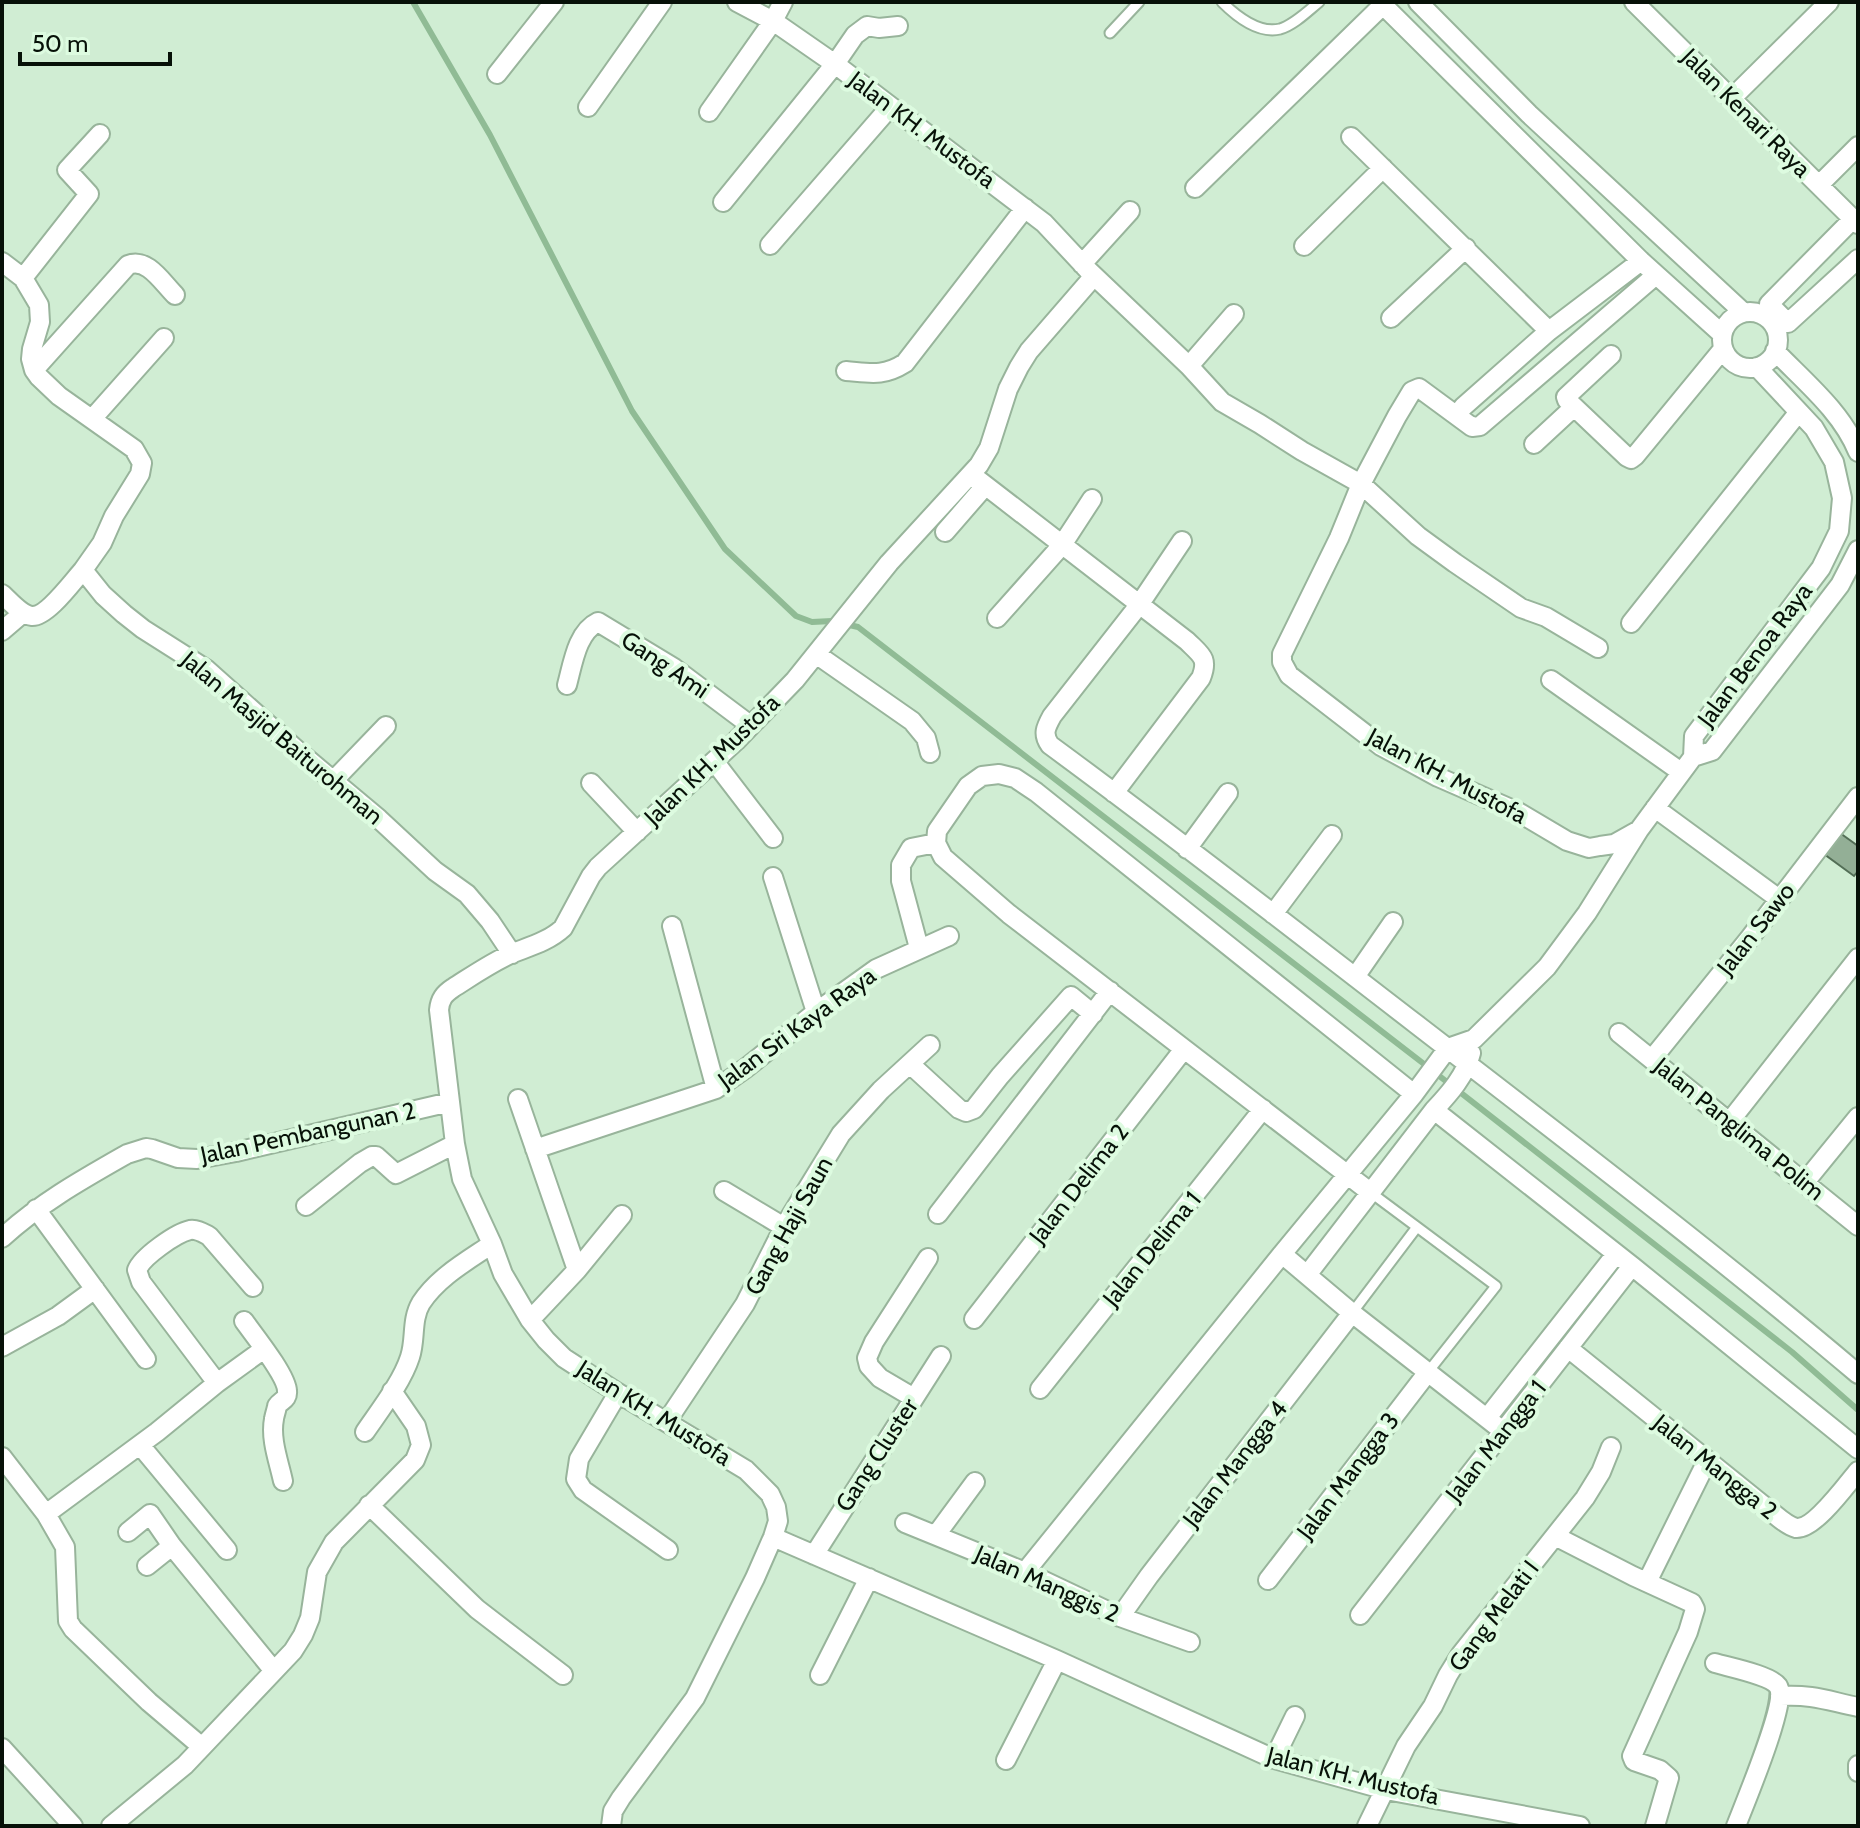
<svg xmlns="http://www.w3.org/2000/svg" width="1860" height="1828" viewBox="0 0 1860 1828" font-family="Cabin,sans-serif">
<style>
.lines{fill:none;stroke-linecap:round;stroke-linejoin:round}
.stream{stroke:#90bb95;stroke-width:6}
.building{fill:#93af96;stroke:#536e56;stroke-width:2}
.lane-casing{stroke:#98b49b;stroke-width:13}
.street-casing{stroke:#98b49b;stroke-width:22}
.lane{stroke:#fff;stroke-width:9}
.street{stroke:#fff;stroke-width:18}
.labels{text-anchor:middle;stroke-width:8;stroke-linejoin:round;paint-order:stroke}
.street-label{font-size:24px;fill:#071108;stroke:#ddfbe0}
</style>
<rect width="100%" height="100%" fill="#d0edd3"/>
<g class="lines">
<!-- stream -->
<path class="stream" d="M413 2 490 135 632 411 725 549 796 616 812 622 832 621 858 627 1424 1064 1792 1352 1858 1410"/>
</g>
<!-- building -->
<path class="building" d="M1840 833 1858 846V871L1854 876 1824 854Z"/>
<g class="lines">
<!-- lane casing -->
<g class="lane-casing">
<path id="lane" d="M1222 2C1236 16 1259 34 1280 29 1294 25 1308 11 1319 2
M1110 33 1139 2
M1370 1192 1417 1227
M1352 1313 1417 1227 1496 1286 1428 1372"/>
</g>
<!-- street casing -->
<g class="street-casing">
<path id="street" d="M737 2 773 21 835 64 1044 223 1088 270 1189 366 1222 402 1260 424 1302 451 1361 484 1418 536 1455 563 1521 608 1546 617 1598 648
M1380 2 1641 261 1722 334
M1418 2 1529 114 1743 312
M1634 2 1858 224
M497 74 554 2
M1732 98 1829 2
M588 107 662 2
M709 112 773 21 783 2
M1351 137 1549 331 1641 261
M1819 185 1858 146
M1195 188 1386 2
M723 202 835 64 855 35 867 26 879 28 898 26
M1853 219 1769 304 1788 323 1858 259
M770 245 890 107
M1304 246 1383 168
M2 262 23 278 39 305 40 322 32 349 31 359 34 370 39 377 59 396 134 449 142 463 140 474 114 516 102 543 83 570 103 595 124 614 143 629 206 669 299 752 379 819 435 871 467 894 490 921 512 954
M1082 264 1130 211
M23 278 89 194 67 170 100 134
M1722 340a28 28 0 1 1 56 0a28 28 0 1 1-56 0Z
M1391 318 1466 248
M1775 351C1805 382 1842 412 1858 452
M1611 355 1566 397 1567 400 1627 457 1631 459 1635 456 1723 349
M1189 366 1234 314
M34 370 128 265C147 257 162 282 175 295
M846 371C870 373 883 377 905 363L1025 208
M1463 407 1549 331
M92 419 164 338
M1534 444 1574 407
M972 475 1187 641C1201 655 1209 658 1201 678L1114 793
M945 532 985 486
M1182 541 1139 605 1052 716C1046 727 1042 734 1050 745 1174 836 1295 931 1416 1024 1565 1139 1715 1253 1858 1374
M2 594C10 601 21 615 32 616 47 617 73 581 83 570
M997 618 1062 545 1092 499
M1631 623 1798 413
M2 631 23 613
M816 654 912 721 926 738 930 753
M1551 680 1681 772
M567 685C573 663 577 632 598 622L674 668 750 725
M1693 757 1694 736 1821 568 1839 531 1842 498 1834 462 1814 428 1757 367
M1693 757 1712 751 1840 585 1858 550
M714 761 773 838
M333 781 386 726
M591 783 637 832
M1655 808 1779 899
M1639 830 1614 844 1600 846 1589 848 1567 841 1518 812 1438 777 1381 746 1289 675 1282 662V654L1339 538 1361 484 1397 416 1412 391 1419 388 1472 427 1480 426 1656 275
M1187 849 1228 793
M773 877 816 1012
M1273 914 1332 835
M672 926 716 1089
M919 948 901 881V865L911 848 936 843
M1355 977 1393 922
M1619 1033 1858 1226
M1652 1059 1749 939 1858 797
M910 1064 959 1109 966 1112 974 1109 1000 1076 1071 996 1093 1014
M518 1099 577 1270 530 1320
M1434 1110 1632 1266 1858 1449
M1730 1121 1858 958
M535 1149 716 1089 746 1068 816 1012 876 969 949 936
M1805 1182 1858 1117
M724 1191 784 1227
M1370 1192 1009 914 943 857 936 843 937 831 968 786 982 776 999 774 1015 778 1036 792 1414 1094
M306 1206 360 1163 372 1156H376L396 1174 455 1144
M36 1209 146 1359
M938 1214 1110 991
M2 1238C40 1203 83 1179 127 1154L146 1148 152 1149 178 1158 197 1159 236 1152 450 1102
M1282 1254 1414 1094 1448 1048 1474 1039 1547 967 1587 913 1639 830 1693 757
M577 1270 622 1215
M1307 1275 1434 1110C1449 1094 1466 1075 1471 1053
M974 1319 1184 1049
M244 1321C254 1335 287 1376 287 1391 288 1400 281 1400 277 1406 277 1408 274 1417 274 1419 270 1439 279 1462 283 1481
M2 1347 58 1316 95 1289
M1568 1348 1774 1514C1780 1519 1788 1526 1796 1528 1814 1530 1847 1484 1858 1471
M217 1383 264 1349
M1040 1389 1263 1109
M618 1393 579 1459 576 1479 583 1490 668 1550
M914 1398 880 1378 869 1366 867 1358 874 1342 928 1258
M1487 1418 1616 1254
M667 1421 745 1304 784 1227 841 1134 881 1090 930 1045
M365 1432C380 1410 402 1382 410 1357 416 1339 411 1320 421 1303 438 1277 467 1261 492 1244
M140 1445 227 1550
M2 1457 46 1514 65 1547 68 1621 73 1629 149 1702 202 1747
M369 1505 477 1609 563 1675
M46 1514 157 1432 217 1383 141 1282 137 1270C142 1257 176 1233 190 1230 197 1229 203 1233 209 1236L253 1287
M905 1523 1025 1572 1120 1617 1190 1642
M128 1532 150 1514 172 1546 274 1671
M936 1535 975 1482
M1555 1536 1633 1576 1692 1603 1695 1609 1688 1632 1632 1756 1634 1761 1660 1770 1669 1778 1655 1826
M773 1537 1057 1660 1274 1759 1386 1790 1580 1826
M814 1555 941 1356
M147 1566 172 1546
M1025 1572 1282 1254 1352 1313 1503 1431
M1268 1580 1428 1372
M1647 1582 1707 1461
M1360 1615 1632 1266
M1120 1617 1149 1576 1352 1313
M1715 1663C1728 1667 1770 1675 1778 1686 1788 1701 1744 1805 1736 1826
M820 1675 869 1578
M1780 1696C1813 1694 1828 1701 1858 1707
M2 1748 73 1826
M1274 1759 1295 1716
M1006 1760 1057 1660
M1858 1765V1772
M111 1826 185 1765 293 1651 303 1635 310 1618 317 1572 334 1542 415 1460 421 1445 416 1426 392 1391
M611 1826 613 1811 621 1798 695 1698 755 1578 773 1537 778 1521 776 1507 770 1494 746 1470 618 1393 564 1358 546 1340 530 1320 503 1274 492 1244 462 1179 455 1144 439 1010C440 999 444 994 453 988 472 976 492 962 513 953 531 946 549 941 563 928L591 876 598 867 736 741 795 680 889 563 979 465 989 448 1008 389 1019 367 1029 351 1094 276
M1367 1826 1406 1746 1433 1706 1448 1675 1461 1654 1585 1498 1601 1472 1611 1447"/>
</g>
<!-- lane -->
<use href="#lane" class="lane"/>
<!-- street -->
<use href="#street" class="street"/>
</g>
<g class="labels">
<!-- street labels -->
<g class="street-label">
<text transform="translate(1746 113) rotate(45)" y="8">Jalan Kenari Raya</text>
<text transform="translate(922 130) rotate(37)" y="8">Jalan KH. Mustofa</text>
<text transform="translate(1755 655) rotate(-53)" y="8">Jalan Benoa Raya</text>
<text transform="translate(665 665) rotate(34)" y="8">Gang Ami</text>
<text transform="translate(282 738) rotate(40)" y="8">Jalan Masjid Baiturohman</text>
<text transform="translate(712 760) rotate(-44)" y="8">Jalan KH. Mustofa</text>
<text transform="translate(1447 776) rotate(28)" y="8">Jalan KH. Mustofa</text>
<text transform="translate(1756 929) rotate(-52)" y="8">Jalan Sawo</text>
<text transform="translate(797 1028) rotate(-36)" y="8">Jalan Sri Kaya Raya</text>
<text transform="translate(1739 1129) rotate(39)" y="8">Jalan Panglima Polim</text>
<text transform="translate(308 1133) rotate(-12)" y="8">Jalan Pembangunan 2</text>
<text transform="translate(1079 1184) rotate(-52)" y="8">Jalan Delima 2</text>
<text transform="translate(789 1226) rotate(-61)" y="8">Gang Haji Saun</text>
<text transform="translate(1152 1249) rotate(-51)" y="8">Jalan Delima 1</text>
<text transform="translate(654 1413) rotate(32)" y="8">Jalan KH. Mustofa</text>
<text transform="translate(1496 1441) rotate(-52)" y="8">Jalan Mangga 1</text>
<text transform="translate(877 1455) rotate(-57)" y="8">Gang Cluster</text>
<text transform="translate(1235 1464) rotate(-52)" y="8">Jalan Mangga 4</text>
<text transform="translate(1715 1467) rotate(39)" y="8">Jalan Mangga 2</text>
<text transform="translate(1348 1476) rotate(-53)" y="8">Jalan Mangga 3</text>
<text transform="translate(1047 1584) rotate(24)" y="8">Jalan Manggis 2</text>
<text transform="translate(1494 1616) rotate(-53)" y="8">Gang Melati I</text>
<text transform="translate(1353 1776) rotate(14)" y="8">Jalan KH. Mustofa</text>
</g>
</g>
<!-- border -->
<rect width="1860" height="1828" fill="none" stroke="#071108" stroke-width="8"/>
<!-- scale -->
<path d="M20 52v12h150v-12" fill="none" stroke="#071108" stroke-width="4"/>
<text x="32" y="52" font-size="24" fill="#071108" stroke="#ddfbe0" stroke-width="6" paint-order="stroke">50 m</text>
</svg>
